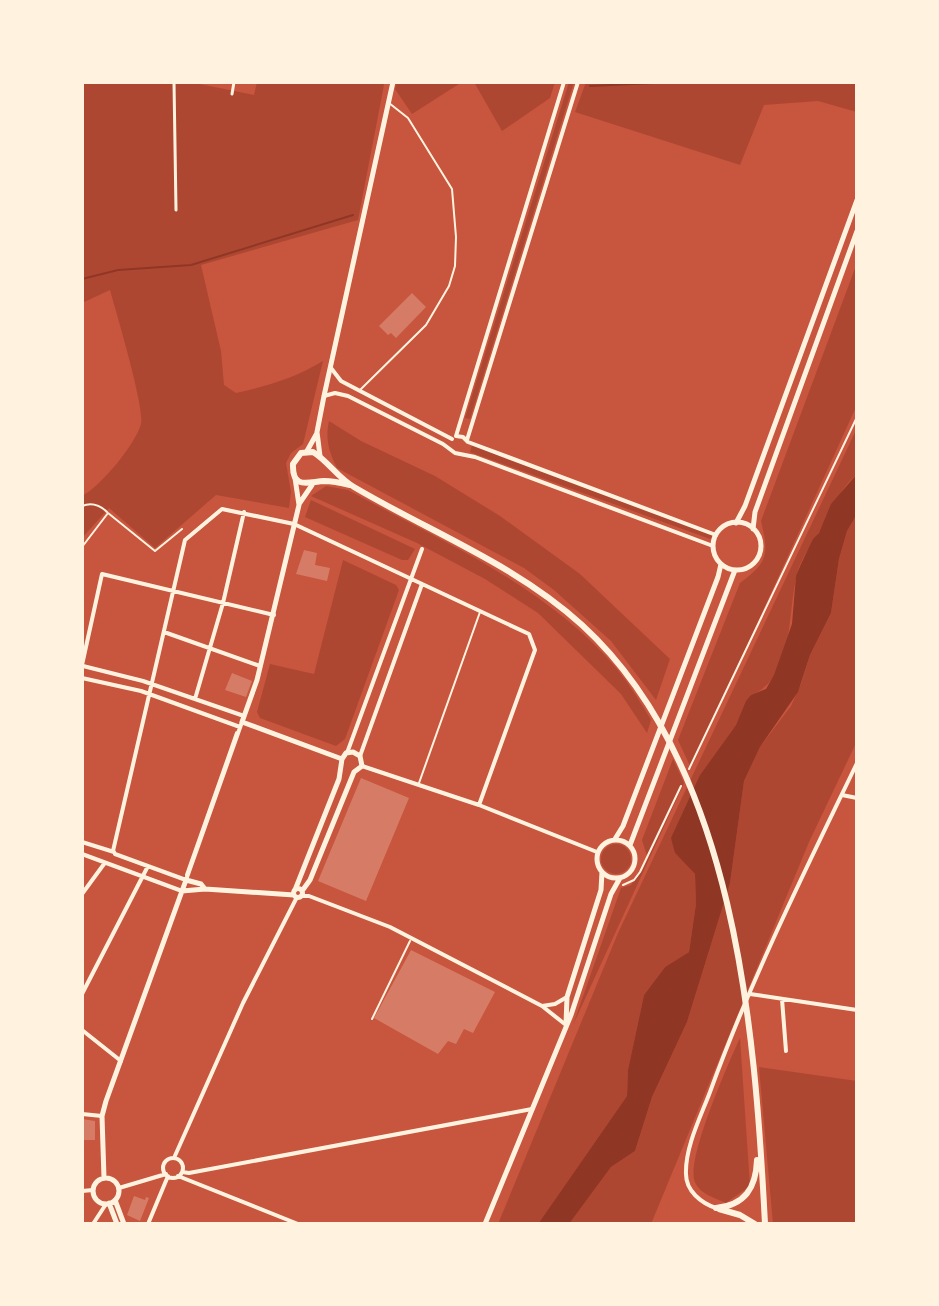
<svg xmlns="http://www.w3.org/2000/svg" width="939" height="1306" viewBox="0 0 939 1306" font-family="Inter,sans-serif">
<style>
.green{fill:#ae4732}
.water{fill:#8f3625}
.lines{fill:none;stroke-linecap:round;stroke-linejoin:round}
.stream{stroke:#8f3625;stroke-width:2}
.building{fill:#d67c66}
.path{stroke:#fff3e0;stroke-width:2}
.service{stroke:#fff3e0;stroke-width:2}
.pedestrian{stroke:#fff3e0;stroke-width:3}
.minor{stroke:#fff3e0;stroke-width:4}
.tertiary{stroke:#fff3e0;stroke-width:5}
.secondary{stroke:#fff3e0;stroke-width:6}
</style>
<rect width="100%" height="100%" fill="#c8553d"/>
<!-- green -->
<path class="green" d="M82 82H190L254 95 257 82H383L384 85 358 220 201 265 221 351 224 385 236 393C267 386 295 378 323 361L303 444 291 453 286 463 291 492 289 508 216 495 155 548 109 508 82 538V496C101 486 135 445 141 424 145 408 116 312 110 290L82 303Z
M397 82H462L412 114 395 89Z
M474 82H555L550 98 502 131Z
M569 82H574L470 419 465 418Z
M586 82H857V112L818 101 764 105 740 165 575 112Z
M857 263V405L691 768 678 740 740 583C768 562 769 555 761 521Z
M329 421 361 441 435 476 500 516 580 574 670 659 656 700 611 641 554 590 524 568 337 468C329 452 325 439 329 421Z
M857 428V474C837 492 833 509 820 531 812 544 801 558 797 574 787 612 795 678 751 695L736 725 700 775 675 853 695 874 696 904 689 952 665 967 644 995 628 1070 627 1096 538 1224H498L618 933Z
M472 445 713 535 710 539 470 452Z
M326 486 348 490C441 541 547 586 617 669 630 685 641 703 651 720L647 733 621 694 538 613 485 579 417 543 311 496Z
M311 500 415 549 408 560H402L305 517Z
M857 514V741L809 842 651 1224H569L611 1167 635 1151 652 1097 687 1022 730 883 744 781 760 747 791 706 801 684 810 655 831 613 839 559 847 531Z
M343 560 396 585 399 590 345 739 336 746 260 718 257 712 270 664 314 674Z
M673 759 684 783 573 1025 621 888 631 885 643 868 647 856 642 840Z
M601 859a15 15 0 1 1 30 0a15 15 0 1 1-30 0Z
M740 1038 750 1186 726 1203C715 1198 700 1194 695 1182 685 1161 729 1062 740 1038Z
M759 1067 857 1081V1224H773Z"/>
<!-- water -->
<path class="water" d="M857 474V514L847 531 839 559 831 613 810 655 798 692 760 747 744 781 730 883 687 1022 652 1097 635 1151 611 1167 569 1224H538L627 1096 628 1070 644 995 665 967 689 952 696 904 695 874 675 853 671 838 700 775 736 725 746 701 751 695 766 689 774 675 792 624 796 576 801 564 813 539 819 533 831 504Z"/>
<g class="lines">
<!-- stream -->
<path class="stream" d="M590 86 676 82
M82 279 118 270 191 265 353 215"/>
</g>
<!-- building -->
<path class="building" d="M412 293 426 307 396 338 391 333 388 335 379 326Z
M304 550 317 553 315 565 330 568 327 581 296 574Z
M232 673 252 681 246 697 225 690Z
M361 778 409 798 366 901 318 881Z
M411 950 495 992 473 1033 464 1029 456 1044 448 1041 438 1054 374 1018Z
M82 1119 95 1121V1140H82Z
M134 1196 145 1200 146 1197 149 1198 140 1221 127 1215Z"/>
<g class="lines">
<!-- path -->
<path class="path" d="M82 506C92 502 100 505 107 512
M82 547 108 513 155 551 182 529
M689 769 857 417
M623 885 634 880 640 872 681 786"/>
<!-- service -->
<path class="service" d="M360 390 426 325 449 286 455 266 456 237 452 189 408 118 389 103
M419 783 480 612
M372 1019 410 941"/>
<!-- pedestrian -->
<path class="pedestrian" d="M174 82 176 210
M232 94 234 82"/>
<!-- minor -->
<path class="minor" d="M331 368 341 381 452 439
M324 396 335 393 348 396 443 444 455 453 475 457 713 546
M456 436 564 82
M456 436 463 437 468 442 716 535
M467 440 578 82
M164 632 260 666
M82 665 102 574 274 615
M83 666 143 681 244 716
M82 678 141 691 240 727
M195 699 223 603 244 512
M347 753 422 549
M360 756 422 584
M362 766 479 805 597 852
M842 795 857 798
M82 842 114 852
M113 851 185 540 222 509 294 524 529 634 535 650 479 805
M82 854 182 891
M115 854 186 880
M187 875 237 733
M186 880 242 722
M82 894 104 864
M301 896H309L390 927 542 1006 566 1025
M82 994 148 866
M750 994 857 1010
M782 999 786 1051
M542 1006 555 1004 567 997
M82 1030 121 1061
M82 1114 102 1116
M174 1158 243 1003 297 897
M163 1168a10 10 0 1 1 20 0a10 10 0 1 1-20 0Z
M182 1172 189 1173 532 1109
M178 1176 298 1224
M119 1188 166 1174
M82 1191 93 1190
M716 1208C701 1203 686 1191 686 1174 685 1147 701 1116 710 1092 751 979 805 871 857 763
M93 1224 106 1204
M148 1224 168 1176"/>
<!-- tertiary -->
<path class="tertiary" d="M307 451 317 433
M320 456 317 432 324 396 393 82
M295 478 299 505 257 680 242 722 342 759
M299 504 312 485
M713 546a24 24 0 1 1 48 0a24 24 0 1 1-48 0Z
M736 523 745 506 857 200
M753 529 755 512 857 231
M615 839 623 826 718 577 721 564
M597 859a19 19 0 1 1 38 0a19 19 0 1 1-38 0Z
M630 845 735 570
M293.5 893a4.5 4.5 0 1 1 9 0a4.5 4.5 0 1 1-9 0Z
M295 890 339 779 342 759 346 753 353 752 360 756 362 766 354 772 310 880 302 891
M182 891 205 889 294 895
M566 1024 567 997 601 890 602 872
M104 1178 102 1116 106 1101 186 880 201 884 205 889
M93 1191a13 13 0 1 1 26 0a13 13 0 1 1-26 0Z
M115 1200 124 1224
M109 1203 117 1224
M485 1224 571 1015 611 894 620 878"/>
<!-- secondary -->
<path class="secondary" d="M350 485C342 483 333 481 324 481 308 482 292 490 293 464L301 453 313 452C328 461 338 478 354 487 430 532 515 564 582 625 735 765 755 1028 765 1224
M716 1208C745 1205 756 1188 757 1160
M719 1209 740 1215 755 1224"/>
</g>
<!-- border -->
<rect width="939" height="1306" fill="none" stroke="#fff3e0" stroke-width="168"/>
</svg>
